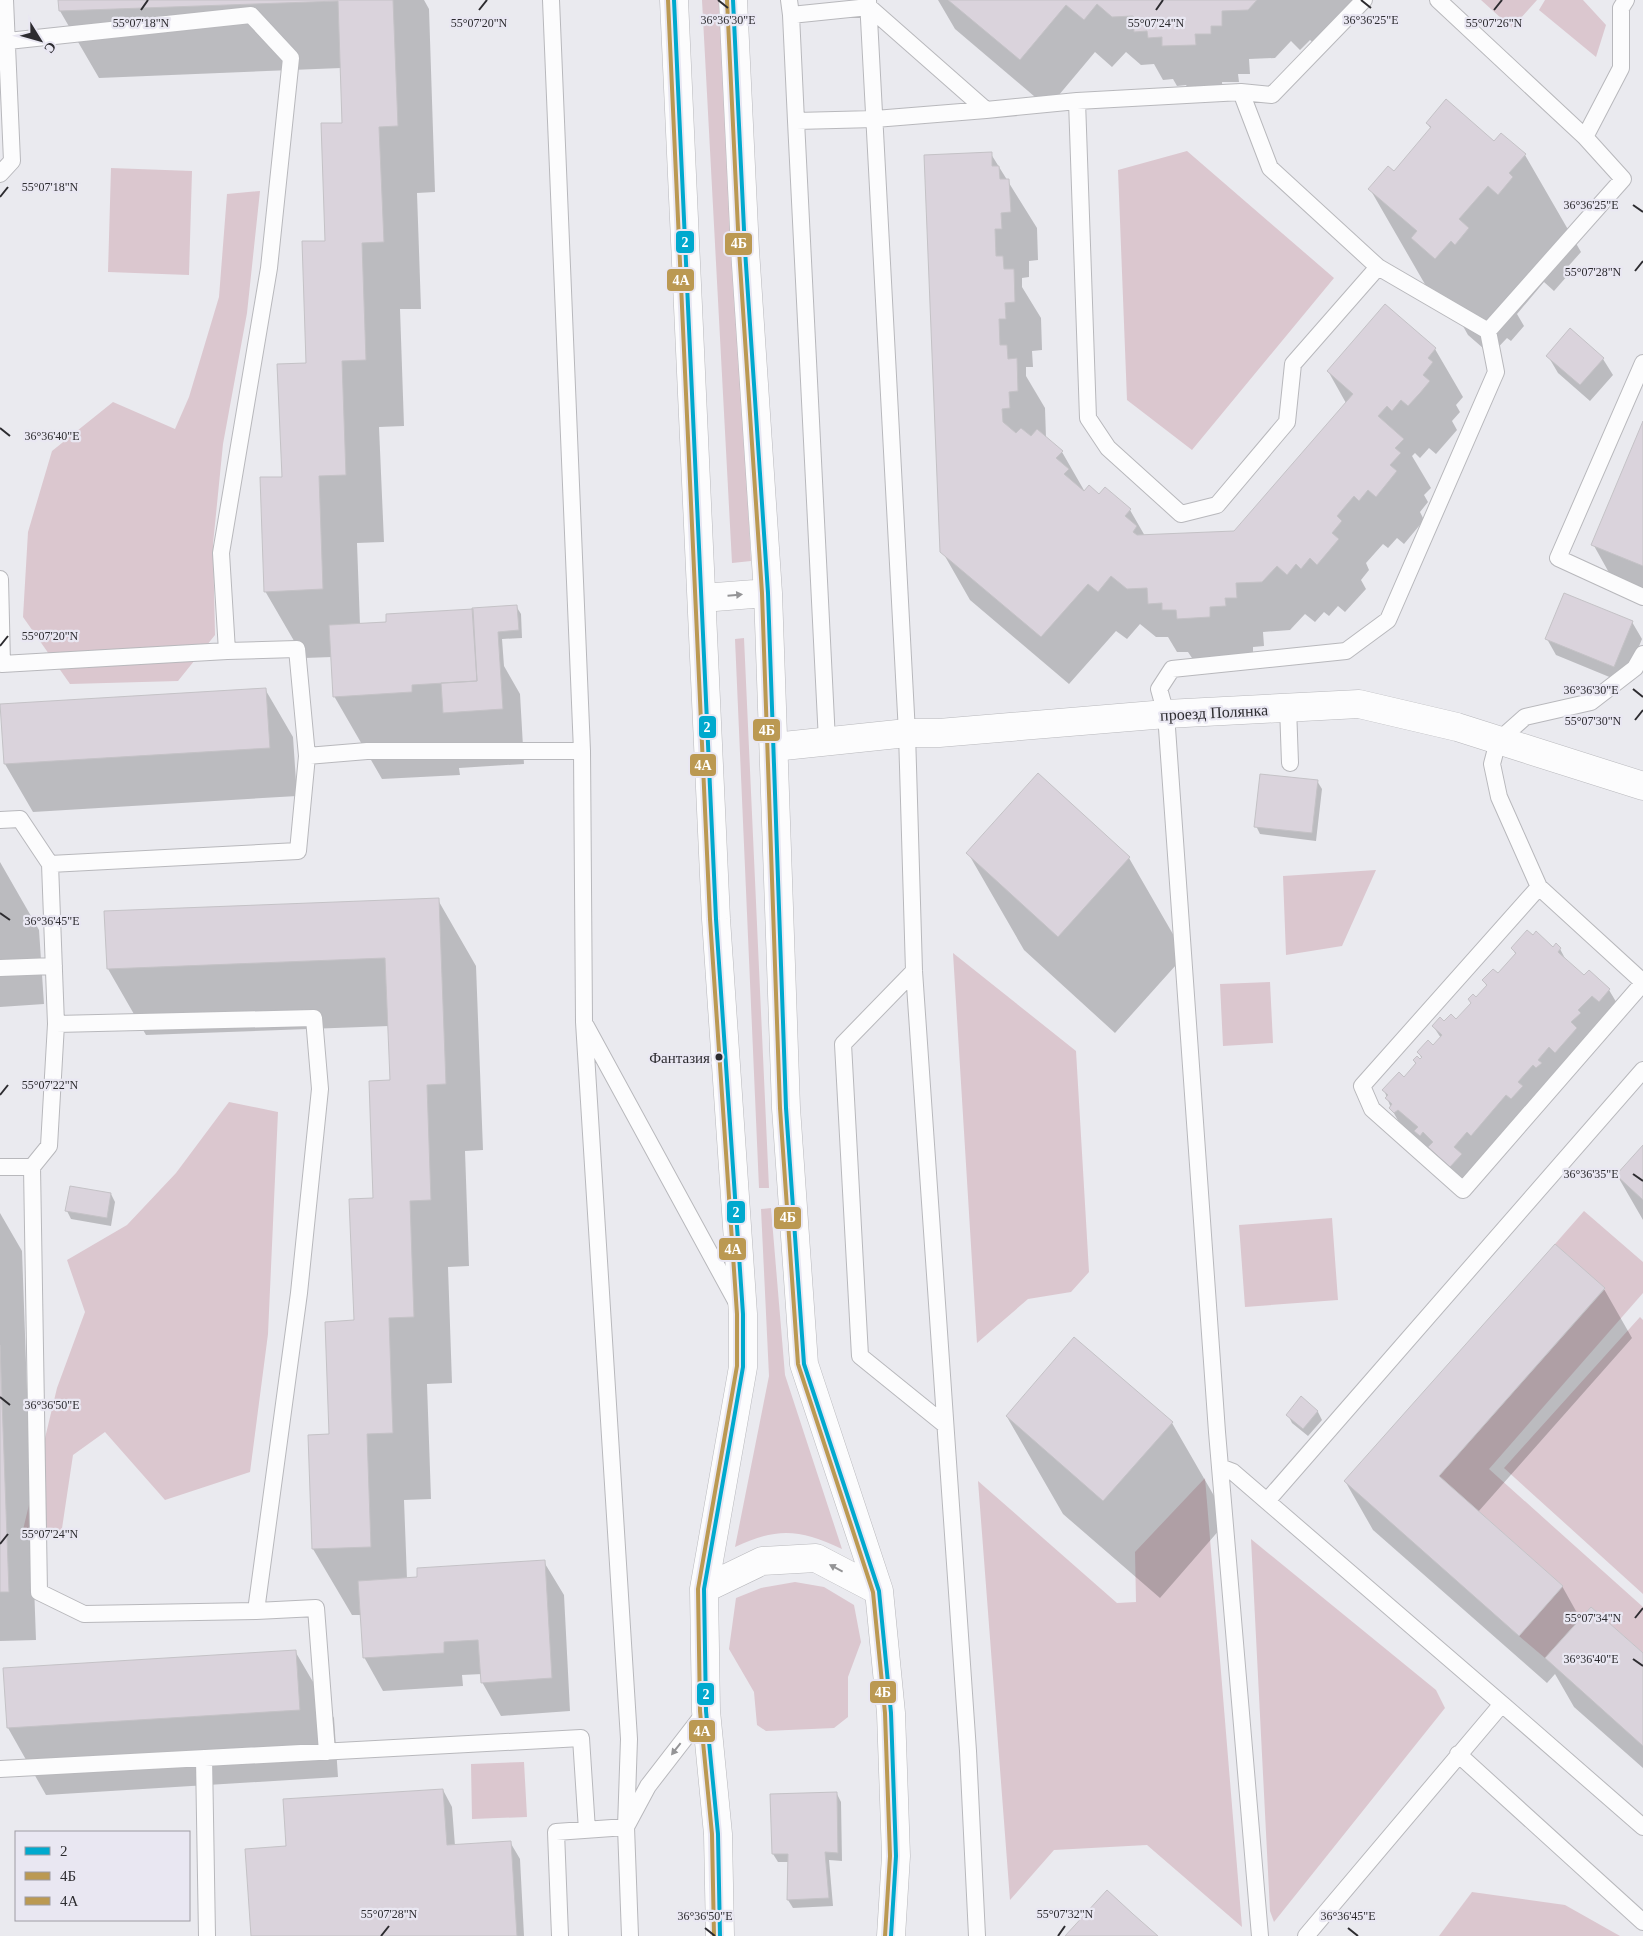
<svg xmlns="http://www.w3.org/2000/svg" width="1643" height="1936" viewBox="0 0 1643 1936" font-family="'Times New Roman',serif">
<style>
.green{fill:#dbc7cf}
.shadow{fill:#0003}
.building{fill:#dad3dc;stroke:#c4c2c6}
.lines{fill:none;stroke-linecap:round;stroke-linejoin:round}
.service-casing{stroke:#b8b8bc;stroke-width:18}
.minor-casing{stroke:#b8b8bc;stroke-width:29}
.primary-casing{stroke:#b8b8bc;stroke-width:29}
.service{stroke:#fcfcfd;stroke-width:16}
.minor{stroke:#fcfcfd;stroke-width:28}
.primary{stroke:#fcfcfd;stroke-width:28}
.bus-1-casing{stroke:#e9e7f2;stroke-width:8}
.bus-2-casing{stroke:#e9e7f2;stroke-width:8}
.bus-3-casing{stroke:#e9e7f2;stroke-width:8}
.bus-1{stroke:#00a9ce;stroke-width:4}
.bus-2{stroke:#bb9952;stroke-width:4}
.bus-3{stroke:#bb9952;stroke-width:4}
.oneway{fill:#949496}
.ticks{fill:none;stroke:#2d2c30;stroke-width:2}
.bus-dot{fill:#2d2c30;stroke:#e9e7f2;stroke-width:2}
.labels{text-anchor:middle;stroke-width:4.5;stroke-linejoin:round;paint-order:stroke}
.bus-label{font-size:15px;fill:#2d2c30;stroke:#e9e7f2;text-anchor:end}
.street-label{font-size:16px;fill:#2d2c30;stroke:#e9e7f2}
.ticks-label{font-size:12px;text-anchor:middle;fill:#2d2c30;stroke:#e9e7f2;stroke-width:4.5;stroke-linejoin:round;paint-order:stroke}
.line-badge{stroke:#e9e7f2;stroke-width:2}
.badge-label{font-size:14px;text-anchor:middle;font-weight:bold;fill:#fff}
</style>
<rect width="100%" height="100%" fill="#eaeaef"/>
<!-- green -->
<path class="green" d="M702 0H721L751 561 732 563Z
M1481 0H1537L1512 28Z
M1545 0H1583L1606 25 1596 57 1539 10Z
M1187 151 1334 278 1192 450 1127 400 1118 170Z
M111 168 192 171 189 275 108 272Z
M260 191 247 313 223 444 213 544 215 635 178 681 70 684 23 617 28 532 52 451 113 402 175 429 189 397 219 297 227 194Z
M744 638 769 1188H759L735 639Z
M1376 870 1342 946 1286 955 1283 876Z
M953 953 1076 1051 1089 1272 1071 1292 1028 1299 977 1343Z
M1270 982 1273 1043 1223 1046 1220 984Z
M229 1102 278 1112 268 1334 250 1472 165 1500 105 1432 73 1455 61 1535 22 1534 57 1388 85 1312 67 1260 127 1225 176 1173Z
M771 1208 785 1375 842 1549C799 1529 778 1527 735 1547L769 1376 761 1209Z
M1584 1211 1643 1262V1293L1489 1469 1643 1607V1653L1591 1607 1545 1658 1519 1636 1563 1586 1439 1476 1605 1289 1555 1244Z
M1332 1218 1338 1300 1245 1307 1239 1225Z
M1640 1317 1643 1320V1594L1504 1468Z
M1205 1478 1242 1927 1147 1845 1054 1850 1010 1900 978 1481 1117 1603 1136 1602 1135 1552Z
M1251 1539 1436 1690 1445 1708 1274 1922 1270 1911Z
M795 1582 824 1587 854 1605 861 1642 848 1677V1717L834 1728 766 1731 757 1725 754 1692 729 1649 736 1598 761 1588Z
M524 1762 527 1817 472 1819 471 1764Z
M1472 1892 1565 1905 1620 1936H1439Z"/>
<!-- shadow -->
<path class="shadow" d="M60 0H424L429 9 435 192 417 193 421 309H400L404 426 379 427 384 542 357 543 360 625 516 606 521 614 522 638 502 639 504 666 520 694 524 764 459 768 460 775 382 779 334 696 332 657 304 658 265 591 283 478 308 364 327 242 343 124 341 68 99 78 60 11Z
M938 0H1353L1315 44 1310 40 1300 50 1291 41 1275 58 1249 59 1250 74H1238L1239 82H1222L1223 93 1192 94 1186 85 1177 86 1173 79 1163 80 1154 64 1141 65 1126 52 1112 67 1095 52 1048 108 955 29Z
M1427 123 1494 142 1525 155 1581 252 1565 270 1568 275 1554 291 1544 282 1517 314 1524 326 1511 341 1507 338 1491 355 1468 335 1454 310 1426 286 1370 189 1394 173 1431 129Z
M991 154 1037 228 1038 260 1029 261V277L1022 278V287L1041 318 1042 350 1032 351 1033 367H1026V376L1045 408 1046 438 1062 452 1085 492 1130 510 1145 536 1234 532 1346 403 1328 371 1435 349 1463 397 1456 405 1460 412 1452 421 1457 430 1436 454 1429 448 1420 458 1415 453 1412 456 1431 488 1424 495 1428 502 1420 512 1424 520 1404 544 1397 538 1388 548 1383 544 1366 563 1369 570 1361 580 1366 589 1345 612 1338 606 1329 616 1324 612 1315 622 1305 614 1290 630 1263 632 1264 646 1253 647V654L1206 667 1201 658H1192L1188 652H1177L1168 637H1156L1140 624 1127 639 1116 631 1069 684 970 600 942 551Z
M1548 356 1603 359 1613 375 1590 401 1558 373Z
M1643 424V591L1612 578 1593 544Z
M1632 622 1642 639 1624 683 1556 655 1547 639Z
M265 689 293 737 297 796 33 812 5 764Z
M1038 775 1129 858 1185 955 1115 1033 1024 950 968 853Z
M1317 781 1322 789 1316 841 1260 834 1256 826Z
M0 862 39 930 44 1004 0 1007Z
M438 900 476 966 483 1150 465 1151 469 1266 448 1267 452 1383 427 1384 431 1499 404 1500 407 1579 544 1562 564 1595 570 1711 501 1716 482 1682V1674L462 1675 463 1686 383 1691 364 1657 361 1615H352L313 1549 330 1435 355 1322 375 1200 391 1081 389 1026 146 1035 108 969Z
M1512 948 1560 949 1567 962 1584 977 1589 972 1609 990 1624 1015 1465 1192 1430 1156 1423 1143 1413 1134 1410 1137 1405 1133 1391 1108 1384 1090 1404 1078 1416 1065 1414 1061H1420L1422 1059 1418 1052 1433 1046 1441 1038 1433 1026 1456 1021 1487 987 1484 981 1498 975 1516 955Z
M1643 1147V1220L1617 1175Z
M111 1194 115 1202 111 1226 71 1219 67 1211Z
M0 1213 22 1251 36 1640 0 1641Z
M1555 1246 1604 1289 1632 1338 1478 1512 1562 1586 1581 1620 1643 1655V1768L1574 1707 1555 1674 1547 1683 1373 1530 1345 1481Z
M1318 1412 1322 1420 1308 1436 1292 1423 1288 1415Z
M1007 1417 1172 1423 1228 1520 1160 1598 1063 1514Z
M295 1651 334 1718 338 1777 46 1795 8 1728 5 1670Z
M443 1790 452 1807 455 1846 510 1842 520 1859 524 1936H252L287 1848Z
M837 1794 841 1802 842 1861 829 1860 833 1906 793 1908 788 1900 789 1862H778L773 1854 772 1795Z"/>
<!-- building -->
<path class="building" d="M58 0H393L398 126 379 127 384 242 362 243 366 360 342 361 346 475 319 476 323 589 264 592 260 477H282L277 364 306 363 302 241H325L321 123H342L338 1 59 11Z
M948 0H1257L1248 10 1222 11V26H1211V34H1195L1196 45 1162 46V37L1148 38 1147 31 1134 32 1133 16 1112 17 1097 4 1084 20 1066 5 1020 60Z
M1446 99 1494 141 1501 133 1526 154 1509 173 1513 177 1498 195 1488 186 1459 219 1469 228 1455 245 1451 241 1435 259 1411 238 1417 231 1368 189 1388 166 1394 171 1431 127 1426 123Z
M992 152V166H999L1000 179H1009L1011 212 1001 213 1002 229H995L996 256H1003L1004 269H1014L1015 302 1005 303 1006 319H999L1000 345H1007L1008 359 1017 358 1018 391 1009 392 1010 408 1002 409 1003 422 1016 433 1021 428 1031 436 1037 429 1063 451 1056 458 1069 469 1064 474 1084 491 1089 485 1099 494 1105 487 1131 509 1125 516 1137 526 1133 532 1137 535 1234 531 1353 394 1327 371 1385 304 1436 348 1428 358 1433 362 1423 375 1430 381 1420 393 1408 406 1401 400 1392 411 1387 406 1378 416 1404 439 1395 448 1401 453 1390 465 1397 471 1376 497 1368 490 1359 501 1354 496 1337 516 1342 521 1332 533 1339 539 1317 565 1310 558 1301 569 1296 564 1287 575 1277 566 1262 582 1236 583 1237 598H1225L1226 606 1210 607V617L1177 619 1176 610H1162V603L1148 604 1147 588 1127 589 1111 576 1098 592 1088 584 1041 637 940 552 924 155Z
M1570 328 1604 358 1580 385 1546 356Z
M1643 421V566L1591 545Z
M1564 593 1633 621 1614 667 1545 639Z
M517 605 519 630 498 632 503 709 443 713 441 683 477 681 472 608Z
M473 609 477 681 412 685V692L333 697 329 625 386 622V614Z
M266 688 270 748 4 764 0 704Z
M1038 773 1130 857 1058 937 966 853Z
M1260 774 1318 780 1312 833 1254 827Z
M439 898 446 1084 427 1085 431 1200 410 1201 414 1317 389 1318 393 1433 367 1434 371 1547 312 1549 308 1435 329 1434 325 1322 354 1320 349 1199 373 1198 369 1081 390 1080 385 958 107 969 104 911Z
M1527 930 1533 935 1536 931 1553 947 1556 943 1561 948 1558 952 1584 975 1589 970 1610 989 1599 1002 1592 996 1578 1010 1581 1013 1571 1022 1577 1028 1555 1053 1549 1047 1538 1060 1542 1063 1536 1068 1533 1065 1518 1082 1523 1086 1511 1099 1506 1095 1471 1136 1467 1132 1454 1147 1462 1154 1450 1167 1428 1147 1433 1142 1423 1132 1420 1136 1414 1131 1418 1127 1398 1110 1394 1113 1389 1108 1392 1104 1385 1098 1388 1095 1382 1090 1399 1072 1404 1077 1416 1063 1413 1060 1417 1056 1420 1059 1422 1057 1417 1052 1428 1040 1433 1045 1442 1035 1432 1026 1440 1017 1444 1021 1451 1014 1456 1019 1471 1003 1468 999 1473 994 1476 997 1487 985 1482 980 1493 969 1498 973 1516 953 1511 948Z
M1643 1145V1200L1616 1175Z
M70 1186 111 1193 107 1218 65 1211Z
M1555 1244 1605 1288 1439 1476 1563 1586 1519 1636 1344 1481Z
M1074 1337 1173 1422 1103 1501 1006 1416Z
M0 1345 9 1592H0Z
M1301 1396 1318 1411 1303 1429 1286 1415Z
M545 1560 552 1678 481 1683 478 1640 444 1642V1653L363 1658 358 1581 417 1577V1568Z
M1591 1607 1643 1653V1746L1545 1658Z
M296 1650 300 1710 7 1728 3 1668Z
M443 1789 447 1845 511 1841 517 1936H251L245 1849 286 1846 283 1799Z
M837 1792 838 1853 825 1852 829 1898 787 1900 788 1854H772L770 1794Z
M1107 1890 1133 1914 1158 1936H1065Z"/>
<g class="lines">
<!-- service casing -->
<g class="service-casing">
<path id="service" d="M551 0 582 751 584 1022 629 1739 626 1827 630 1936
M789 0 791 15 869 7 986 110 1077 101 1241 92 1272 95 1364 0
M868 0 907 733 914 971 968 1751 977 1936
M791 15 796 121
M1241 92 1270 168 1378 267
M1077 101 1088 418 1108 448 1181 514 1217 505 1287 422 1293 364 1378 267 1488 331 1623 179 1585 137 1438 0
M1585 137 1621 68V8L1626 0
M0 174 12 161 5 0
M1643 363 1558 558 1643 597
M0 579 2 664 227 651 221 553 269 268 291 58 251 15 8 41
M227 651 297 649 307 756 367 751H582
M1643 654 1635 668 1591 702 1525 717 1498 741 1492 764 1499 797 1539 887 1362 1086 1372 1109 1463 1190 1643 983
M1288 707 1290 763
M827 741 796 121 875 119 986 110
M0 820 20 819 50 864 298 851 307 756
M50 864 56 1024 314 1018 320 1089 299 1293 256 1611 84 1614 39 1592 32 1167 49 1146 56 1024
M1539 887 1643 982
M0 968 54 966
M914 971 843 1044 860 1356 944 1424
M586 1026 737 1303
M0 1167H32
M1220 1467 1233 1472 1502 1704
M1267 1501 1643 1070
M256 1611 316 1608 327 1752
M1458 1754 1643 1922
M204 1758 207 1936
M0 1769 581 1738 587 1830
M560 1936 556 1832 626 1827 648 1786 706 1711
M1260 1936 1217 1432 1166 714 1159 689 1172 669 1346 651 1388 620 1496 372 1488 331
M1306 1936 1502 1704 1643 1827"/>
</g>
<!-- minor casing -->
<g class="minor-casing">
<path id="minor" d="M774 747 907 733H939L1166 714 1359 704 1457 727 1643 786"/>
</g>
<!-- primary casing -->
<g class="primary-casing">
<path id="primary" d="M674 0 716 919 743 1314V1367L704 1589 706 1711 718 1834 720 1936
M733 0 745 250 768 593 786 1108 804 1364 879 1591 891 1713 896 1856 891 1936
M702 598 768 593
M704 1589 762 1561 816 1558 879 1591"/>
</g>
<!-- service -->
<use href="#service" class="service"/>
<!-- minor -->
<use href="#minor" class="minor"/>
<!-- primary -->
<use href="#primary" class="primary"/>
<!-- bus-1 casing -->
<g class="bus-1-casing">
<path id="bus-1" d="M674 0 716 919 743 1314V1367L704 1589 706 1711 718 1834 720 1936
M733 0 745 250 768 593 786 1108 804 1364 879 1591 891 1713 896 1856 891 1936"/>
</g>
<!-- bus-2 casing -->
<g class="bus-2-casing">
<path id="bus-2" d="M727 0 739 250 762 593 780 1108 798 1364 873 1592 885 1713 890 1856 885 1936"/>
</g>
<!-- bus-3 casing -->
<g class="bus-3-casing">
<path id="bus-3" d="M668 0 710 919 737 1314V1366L698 1589 700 1711 712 1834 714 1936"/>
</g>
<!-- bus-1 -->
<use href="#bus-1" class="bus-1"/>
<!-- bus-2 -->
<use href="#bus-2" class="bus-2"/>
<!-- bus-3 -->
<use href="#bus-3" class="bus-3"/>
</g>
<!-- one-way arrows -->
<defs><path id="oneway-solid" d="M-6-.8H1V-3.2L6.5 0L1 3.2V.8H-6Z" transform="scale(1.25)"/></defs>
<g class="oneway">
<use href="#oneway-solid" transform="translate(735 595) rotate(-5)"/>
<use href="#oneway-solid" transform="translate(836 1568) rotate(-152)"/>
<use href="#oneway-solid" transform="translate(676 1749) rotate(128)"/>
</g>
<!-- ticks -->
<path class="ticks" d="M718 0 728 8M1361 0 1371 8M141 10 148 0M479 10 487 0M1156 10 1163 0M1494 10 1502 0M0 197 8 187M1633 205 1643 212M1635 271 1643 261M0 428 10 436M0 646 8 636M1633 689 1643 697M1635 720 1643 710M0 913 10 920M0 1095 8 1085M1633 1174 1643 1181M0 1397 10 1405M0 1544 8 1534M1635 1618 1643 1608M1633 1659 1643 1666M705 1928 715 1936M1348 1928 1358 1936M381 1936 389 1926M1058 1936 1065 1926"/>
<!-- markers -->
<circle class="bus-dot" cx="719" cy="1057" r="4.5"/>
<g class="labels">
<!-- bus labels -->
<g class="bus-label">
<text x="710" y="1063">Фантазия</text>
</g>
<!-- street labels -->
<g class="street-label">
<text transform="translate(1214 712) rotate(-3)" y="6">проезд Полянка</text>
</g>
</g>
<g class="ticks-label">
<text x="728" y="24">36°36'30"E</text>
<text x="1371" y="24">36°36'25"E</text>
<text x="141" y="27">55°07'18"N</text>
<text x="479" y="27">55°07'20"N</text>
<text x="1156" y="27">55°07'24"N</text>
<text x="1494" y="27">55°07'26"N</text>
<text x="50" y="191">55°07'18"N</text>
<text x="1591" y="209">36°36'25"E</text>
<text x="1593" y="276">55°07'28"N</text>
<text x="52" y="440">36°36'40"E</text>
<text x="50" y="640">55°07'20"N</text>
<text x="1591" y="694">36°36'30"E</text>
<text x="1593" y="725">55°07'30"N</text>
<text x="52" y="925">36°36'45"E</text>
<text x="50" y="1089">55°07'22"N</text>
<text x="1591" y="1178">36°36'35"E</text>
<text x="52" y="1409">36°36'50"E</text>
<text x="50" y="1538">55°07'24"N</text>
<text x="1593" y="1622">55°07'34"N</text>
<text x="1591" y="1663">36°36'40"E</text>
<text x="389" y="1918">55°07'28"N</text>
<text x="1065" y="1918">55°07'32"N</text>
<text x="705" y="1920">36°36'50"E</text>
<text x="1348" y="1920">36°36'45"E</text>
</g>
<g class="line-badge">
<rect x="675" y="230" width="20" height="24" rx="5" fill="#00a9ce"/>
<rect x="724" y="232" width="29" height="24" rx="5" fill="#bb9952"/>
<rect x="666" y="268" width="29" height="24" rx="5" fill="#bb9952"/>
<rect x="698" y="715" width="19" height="24" rx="5" fill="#00a9ce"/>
<rect x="752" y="718" width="29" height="24" rx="5" fill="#bb9952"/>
<rect x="689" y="753" width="28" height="24" rx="5" fill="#bb9952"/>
<rect x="726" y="1200" width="20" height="24" rx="5" fill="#00a9ce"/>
<rect x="773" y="1206" width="29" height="24" rx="5" fill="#bb9952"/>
<rect x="718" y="1237" width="29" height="24" rx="5" fill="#bb9952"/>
<rect x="869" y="1680" width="28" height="24" rx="5" fill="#bb9952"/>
<rect x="696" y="1682" width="19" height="24" rx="5" fill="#00a9ce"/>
<rect x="688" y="1719" width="28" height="24" rx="5" fill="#bb9952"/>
</g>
<g class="badge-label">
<text x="685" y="247">2</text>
<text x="739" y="248">4Б</text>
<text x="681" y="285">4А</text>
<text x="707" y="732">2</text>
<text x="767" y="735">4Б</text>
<text x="703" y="770">4А</text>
<text x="736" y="1217">2</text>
<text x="788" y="1222">4Б</text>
<text x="733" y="1254">4А</text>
<text x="883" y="1697">4Б</text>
<text x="706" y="1699">2</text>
<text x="702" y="1736">4А</text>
</g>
<!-- legend -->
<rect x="15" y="1831" width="175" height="90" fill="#e9e7f2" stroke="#9e9ca4"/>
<rect x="25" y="1847" width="25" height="8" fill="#00a9ce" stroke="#9e9ca4"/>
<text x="60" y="1856" font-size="15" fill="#2d2c30">2</text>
<rect x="25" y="1872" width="25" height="8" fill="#bb9952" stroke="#9e9ca4"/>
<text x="60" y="1881" font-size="15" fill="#2d2c30">4Б</text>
<rect x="25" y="1897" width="25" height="8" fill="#bb9952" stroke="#9e9ca4"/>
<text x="60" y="1906" font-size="15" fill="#2d2c30">4А</text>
<!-- north arrow -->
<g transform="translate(40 40) rotate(127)" stroke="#e9e7f2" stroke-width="4" paint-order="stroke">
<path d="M0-4L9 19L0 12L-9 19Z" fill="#2d2c30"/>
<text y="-8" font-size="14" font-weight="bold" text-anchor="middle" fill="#2d2c30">С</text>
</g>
</svg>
